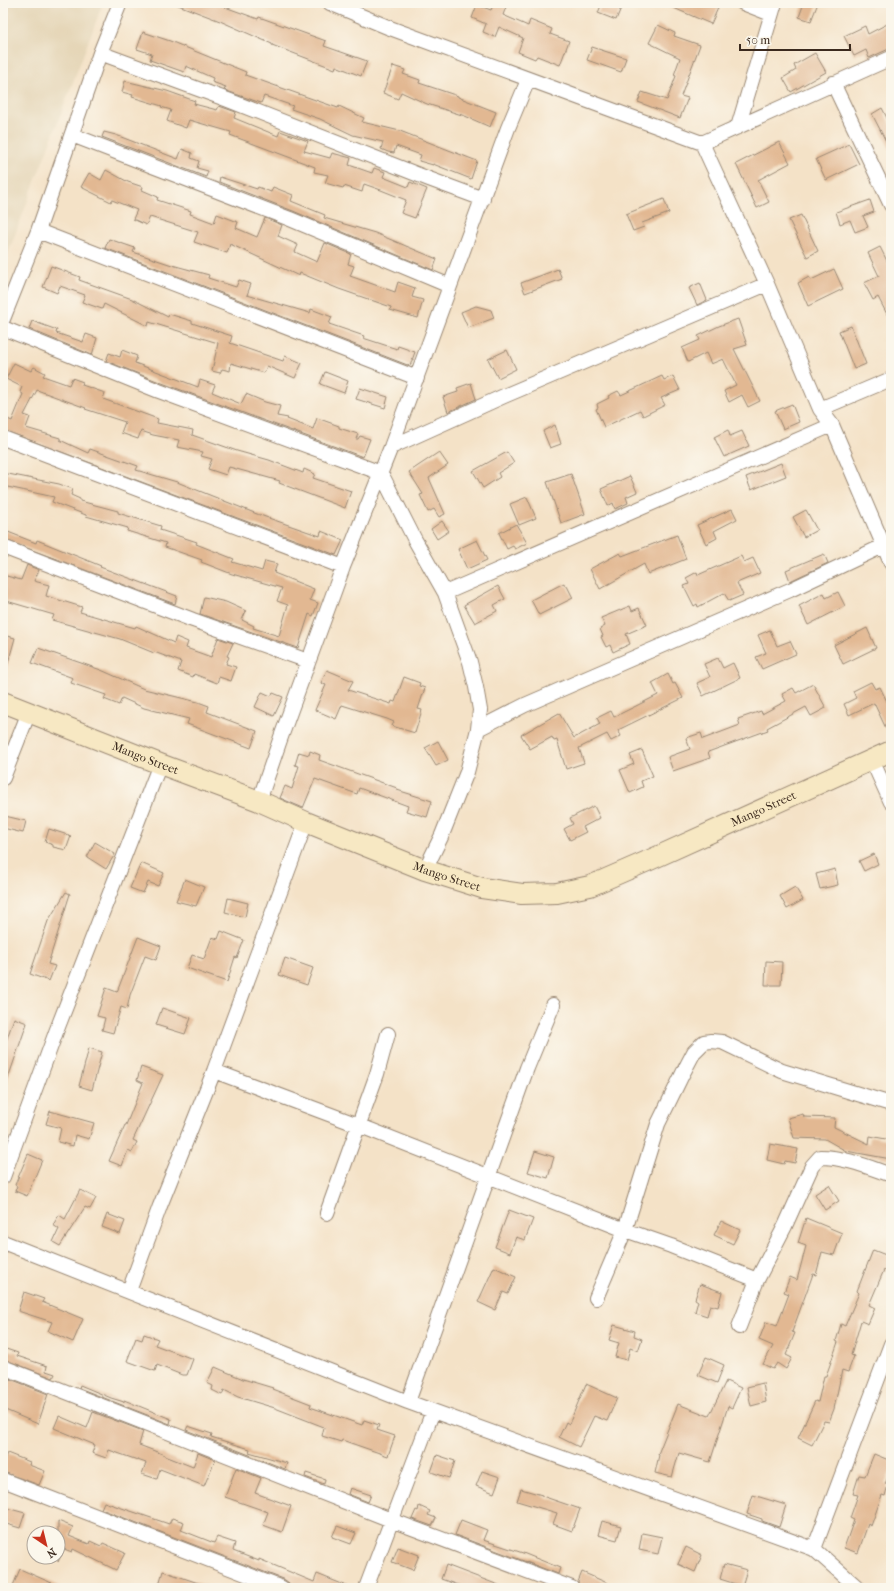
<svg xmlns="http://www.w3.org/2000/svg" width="894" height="1591" viewBox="0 0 894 1591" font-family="'IM FELL French Canon',serif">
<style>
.built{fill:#e5d6b7}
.building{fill:#e2b892}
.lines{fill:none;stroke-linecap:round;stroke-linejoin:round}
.street-casing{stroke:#988672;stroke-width:16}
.secondary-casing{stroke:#988672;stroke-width:22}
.street{stroke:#fff;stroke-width:14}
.secondary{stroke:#f7e8c3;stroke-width:20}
.labels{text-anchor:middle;stroke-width:4;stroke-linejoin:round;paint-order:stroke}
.street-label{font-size:12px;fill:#3b2a1e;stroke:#fbf7ec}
</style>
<rect width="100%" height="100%" fill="#fbf7ec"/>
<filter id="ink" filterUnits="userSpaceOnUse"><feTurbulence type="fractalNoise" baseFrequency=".025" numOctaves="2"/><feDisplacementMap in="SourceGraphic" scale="8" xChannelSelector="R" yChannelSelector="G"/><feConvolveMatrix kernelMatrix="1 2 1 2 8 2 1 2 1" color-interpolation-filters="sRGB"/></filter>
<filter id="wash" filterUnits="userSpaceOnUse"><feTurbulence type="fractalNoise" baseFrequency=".012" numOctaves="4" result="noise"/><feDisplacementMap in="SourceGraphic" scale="16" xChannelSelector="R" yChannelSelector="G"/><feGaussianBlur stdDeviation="0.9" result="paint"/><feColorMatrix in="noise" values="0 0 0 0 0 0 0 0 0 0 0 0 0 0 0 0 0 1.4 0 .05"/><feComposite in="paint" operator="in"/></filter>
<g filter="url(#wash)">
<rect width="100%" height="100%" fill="#f4e2c7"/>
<!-- built -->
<path class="built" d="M3 3H103L3 266Z"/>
<g id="blocks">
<!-- building -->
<path class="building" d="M173 3H214L258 19 259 17 326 41 324 46 367 61 361 76 336 66 335 69 272 45V44L220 21Z
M494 3 506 7 503 15 528 26 530 20 552 29 550 34 569 41 560 65 537 56 535 59 518 52 523 38 499 27 495 37 483 32 486 24 472 18 477 5 491 10Z
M602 3H623L616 20 598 13Z
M662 3H707L718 8 711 24Z
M804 3H818L811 21 799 17Z
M891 22V48L869 58 866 50 854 56 844 36 865 26 868 34Z
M658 25 675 33 674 36 700 45 681 96 688 98 680 118 638 102 642 92 667 100 676 76 674 75 680 58 649 43Z
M143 32 170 41 246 72 245 75 338 108 339 106 364 118 362 122 400 131 477 161 471 179 433 164V165L419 161 421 155 396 146 394 153 388 152 381 149 383 142 353 135 320 119 291 109 293 106 264 96 261 103 224 90 226 87 212 82 213 78 186 66 184 72 150 60 152 54 137 49Z
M592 47 626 58 621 72 587 60Z
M815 53 826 72 791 92 783 78 796 70 794 65Z
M393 66 405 70 403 74 420 80 419 83 458 96V97L496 112 490 127 465 116 427 104 401 92 398 99 383 93Z
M125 81 167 91 195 101 194 104 217 110 219 106 236 112 234 118 278 136 280 131 308 141 304 151 330 158 332 153 351 158 349 165 372 173 374 168 385 172 383 177 408 187 410 182 427 189 415 218 401 213 406 200 381 190 364 184 362 192 344 186 343 188 325 183 328 175 314 172 315 167 230 135 231 132 189 120 186 128 167 121 171 110 161 107 162 106 132 97 133 95 122 92Z
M882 108 891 126V151L872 114Z
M104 132 116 135 178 159 182 149 192 153 191 158 199 161 197 168 208 171 206 177 102 137Z
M779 142 790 163 758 180 769 202 757 208 736 164Z
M849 144 859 164 826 180 816 159Z
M106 170 128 182 143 187 142 190 158 197 157 200 191 211 190 214 214 223 217 214 238 222 236 228 257 237 265 218 282 225 278 236 298 245 295 252 317 262 325 243 351 254 348 264 354 266 350 276 395 292 398 282 415 288 412 297 423 300 418 318 390 310 391 307 339 289 300 273 299 276 230 244 227 253 194 242 198 232 150 217 146 225 133 219 137 210 112 200 111 202 81 187 89 173 101 180Z
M220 177 257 189 258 187 271 192 273 187 293 195 291 201 325 215 324 218 375 233 437 259 433 270 293 211 219 182Z
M664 199 669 213 642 223 644 227 633 231 626 214Z
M870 200 874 212 863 216 868 227 855 232 850 220 840 224 836 212Z
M801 215 818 251 807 257 789 220Z
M109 239 135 248 133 252 172 265 209 275 208 278 236 287 239 280 251 284 247 295 310 313 311 309 332 317 329 324 364 336 363 338 397 349 398 346 415 352 410 366 105 248Z
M880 247 891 269V322L878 297 873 300 864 283 879 276 868 253Z
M51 266 80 277 79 280 132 299 168 317 169 314 192 321V323L232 336 230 343 283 361 285 356 302 363 295 378 267 366 264 373 231 363 230 371 222 369 220 373 212 371 218 343 149 322 148 326 104 304 102 309 82 302 85 295 60 286 57 293 43 287Z
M558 269 562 279 525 293 521 283Z
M834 269 843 289 808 306 798 283 809 277 811 280Z
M700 283 707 300 697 305 689 288Z
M476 306 491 310 494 318 468 328 461 312Z
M738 319 747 345 734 349 760 401 748 407 742 395 729 402 724 391 736 385 723 359 711 364 706 353 688 362 682 348 700 340 698 336 719 326Z
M32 321 57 330 56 333 83 342 86 334 97 338 92 355 29 329Z
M851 326 866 364 854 369 839 331Z
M122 350 137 356 135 363 198 387 200 380 215 385 212 392 241 404 246 394 265 402 280 406 277 416 288 418 287 419 313 429 317 418 339 426V428L358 434 356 439H358L360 436 370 439 363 457 162 383 106 361 109 353 120 357Z
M507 350 516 369 498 378 488 359Z
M14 363 31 371 34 367 45 373 43 376 69 385 72 378 83 382 82 385 105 393 103 399 158 419 157 423 193 430 192 435 237 451 269 460 303 473 304 469 315 474 313 478 351 491 345 508 279 483 280 481 229 467 226 475 208 469 212 459 201 456 203 452 177 447 179 440 153 435 141 431 138 439 121 433 125 422 85 409 86 408 37 390 24 415 30 417 26 428 60 438V440L88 453 90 449 138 466 136 470 177 482 257 514 320 536 321 531 343 540 336 555 3 430V417L12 421 23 394 20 392 22 387 6 379Z
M325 372 348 381 344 393 320 384Z
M662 376 664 380 673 376 680 390 661 398 665 405 643 416 640 410 604 427 596 409 598 408 597 404 609 398 608 396 618 391 621 395Z
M471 383 476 399 448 412 443 397 458 392 457 388Z
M360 388 388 397 385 408 356 399Z
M792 404 799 422 783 429 775 411Z
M555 425 561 444 550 448 543 431Z
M728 430 730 436 742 431 749 446 724 457 714 437Z
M439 452 448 465 429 478 445 514 439 517 434 509 428 512 420 495 423 494 409 472Z
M507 452 514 463 498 473 500 477 483 488 473 471Z
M781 463 786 476 751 490 746 477Z
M3 473 59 484 73 489 71 495 80 499V501L118 511V513L161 526 160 530 197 542 196 544 234 559 232 562 262 571 265 561 277 564 274 573 314 589 310 600 318 603 313 616 309 614 298 648 200 614 204 597 226 602 246 611 242 620 254 626 253 628 279 636 288 605 277 601 282 588 232 574 201 562 202 560 165 547 166 543 127 531 128 528 86 516V515L52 502 54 497 3 486Z
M571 474 585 514 561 523 547 482Z
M630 476 637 492 626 497 628 503 615 509 613 503 608 506 601 489Z
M527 497 536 518 519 525 510 504Z
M732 509 737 519 714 531 717 538 706 544 697 525Z
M806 510 817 530 804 537 793 517Z
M442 521 449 531 437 539 431 529Z
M516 524 527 543 515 549 513 546 507 549 499 533Z
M3 530 36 543 37 540 101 566 100 567 177 596 175 604 3 539Z
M677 535 686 559 648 574 644 564 600 589 590 569 620 553 622 556Z
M477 540 487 560 467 569 458 549Z
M824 554 828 563 790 581 786 570Z
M741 556 744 562 753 558 760 573 737 583 743 595 729 601 724 593 698 607 697 604 694 606 684 586 689 584 686 578 697 572 698 575Z
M27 565 39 570 34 581 49 585 46 596 82 607 80 612 135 628 136 626 174 643 176 637 188 642 186 648 211 657 218 638 233 643 227 656 229 657 226 664 236 667 231 681 219 677 217 683 194 674 193 677 178 671 181 662 154 652V653L120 639 52 620 54 615 3 600V575L21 580Z
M564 583 565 586H567L573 598 539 615 531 600Z
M498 586 505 599 494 605 497 611 475 623 464 605Z
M838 592 845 606 808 625 799 606 824 593 826 598Z
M630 606 632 611 639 608 647 625 626 634 630 644 613 652 610 645 606 647 601 637 603 636 600 629 605 626 601 618Z
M867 628 876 648 843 664 834 645Z
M770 630 777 646 790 641 796 654 762 669 756 657 766 653 758 635Z
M3 635 15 638 6 670 3 669Z
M38 648 101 670 144 689 198 702 209 706 207 712 257 731 251 748 187 724 189 719 144 708 122 698 119 705 104 699 106 695 71 683 73 678 32 663Z
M718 658 723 668 733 663 740 678 703 696 697 683 710 677 704 664Z
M327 670 353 681 348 690 391 704 392 701 395 702 404 677 420 683 419 686 425 688 418 709 422 710 415 733 392 726 394 722 387 719 342 705 336 719 315 710 326 685 321 683Z
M668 674 673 684 675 683 683 698 618 730 621 736 611 741 607 734 579 748 584 763 566 769 557 740 554 741 552 737 530 749 521 735 559 713 574 738 600 724 597 718 611 711 614 717 658 695 652 683Z
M871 682 875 689 880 687 891 710V739L874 703 849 715 844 704 856 698 853 691Z
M813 684 826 708 811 716 806 707 767 728 768 730 708 752 710 758 673 771 668 757 690 749 686 738 701 733 703 739 740 725 738 719 761 711 762 714 786 701 782 694 793 688 796 693Z
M262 692 271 696 273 693 283 697 274 716 255 707Z
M438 741 448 760 436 766 425 748Z
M642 750 653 776 641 781 643 787 630 793 620 770 634 764 630 755Z
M310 751 320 755 319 760 397 788V790L432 801 427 817 406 811 408 806 359 788 357 794 315 779 303 808 280 798 285 786 292 789 299 766 295 765 299 752 309 755Z
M594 806 600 818 583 827 586 832 570 840 564 829 573 824 570 818Z
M5 816 26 821 23 833 3 828Z
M49 829 71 836 66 850 53 847V845L45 842Z
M95 842 115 854 106 869 87 857Z
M874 854 878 864 864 871 859 861Z
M141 863 164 873 158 886 148 882 143 893 130 888Z
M835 869 838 885 820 889 816 874Z
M185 879 204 887 196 906 176 901Z
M795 887 803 900 787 909 780 896Z
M66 892 70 894 48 964 55 966 49 981 30 974 48 921Z
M228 898 248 903 245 917 225 912Z
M221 931 244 940 237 958 235 957 227 982 187 968 192 955 204 959 212 937 218 939Z
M138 937 161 946 156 960 145 956 130 995 127 1009 121 1007 113 1033 102 1030 105 1018 97 1016 106 988 117 992Z
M285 958 313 968 307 985 279 975Z
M766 961 782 962 781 985H765Z
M162 1008 191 1018 185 1034 156 1025Z
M14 1018 27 1023 5 1087 3 1086V1050Z
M89 1048 102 1052 92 1090 79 1086Z
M141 1067 163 1075 133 1140 137 1142 132 1152 128 1150 122 1166 109 1161 125 1125H126L143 1083 137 1080Z
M50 1111 94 1123 89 1139 75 1135 73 1146 58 1142 61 1128 46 1124Z
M803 1114 804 1117 835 1118 834 1127 869 1144 870 1136 891 1140V1159L846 1151 825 1139 794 1138 788 1118Z
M770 1144 798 1149 795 1163 785 1161 784 1164 767 1160Z
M535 1151 554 1157 548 1178 528 1172Z
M28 1154 42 1160 27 1196 15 1191 17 1186 15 1185Z
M829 1185 839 1201 825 1210 815 1194Z
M80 1190 96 1198 90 1209 85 1207 60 1246 53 1242 59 1229 53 1225 59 1215 65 1219Z
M509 1210 533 1219 525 1240 516 1237 510 1253 495 1247Z
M107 1214 125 1221 120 1234 102 1227Z
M806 1218 842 1233 834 1255 822 1252 816 1275 813 1274 792 1332 795 1333 786 1355 792 1358 786 1369 777 1363 773 1369 763 1364 773 1346 759 1340 766 1322 777 1326 789 1294 784 1292 790 1277 797 1280 806 1246 798 1243Z
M721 1221 740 1230 733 1244 714 1235Z
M873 1250 891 1257V1263L888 1271 884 1270 869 1305 875 1308 868 1324 861 1321 851 1355 854 1356 848 1372 842 1370 834 1409 829 1422 824 1421 812 1445 798 1438 815 1401 818 1402 824 1376H826L838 1342 836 1341 841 1324 845 1326 859 1293 857 1291Z
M494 1267 516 1277 508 1294 503 1292 495 1310 478 1302Z
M700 1284 722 1292 718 1307 710 1305 707 1316 695 1312 698 1301 695 1299Z
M24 1292 44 1299 42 1302 83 1319 73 1342 48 1331 52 1322 18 1311Z
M614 1325 635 1331 634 1336 642 1339 638 1351 630 1348 627 1360 615 1357 619 1343 609 1340Z
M144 1334 158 1339 155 1345 193 1359 187 1375H182L157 1365 155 1371 127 1361 136 1338 142 1340Z
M3 1348 18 1353 17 1356 47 1366 46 1371 55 1374 53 1378 3 1359Z
M706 1357 724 1365 717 1383 698 1375Z
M215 1367 243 1379 273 1388 272 1389 311 1404 310 1407 362 1425 364 1420 379 1425 377 1430 395 1436 388 1456 342 1440 341 1442 322 1436 324 1427 275 1408 238 1397 224 1390 222 1395 212 1390 213 1386 207 1383Z
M3 1376 48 1394 38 1424 3 1409Z
M726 1381 741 1388 732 1408 728 1406 710 1462 679 1453 672 1477 655 1473 659 1455 658 1454 678 1404 709 1416Z
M763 1383 766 1402 751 1406 747 1387Z
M586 1384 617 1398 607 1421 594 1416 579 1447 559 1437 566 1422 569 1424Z
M80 1385 111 1398 124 1402V1400L171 1419 170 1424 79 1388Z
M93 1412 143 1431 139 1445 165 1455V1456L193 1467 198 1453 215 1460 204 1486 160 1469 157 1479 142 1474 146 1463 109 1450 106 1458 92 1453 95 1445 54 1428 59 1416 87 1428Z
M188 1426 212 1434 211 1437 250 1449 249 1452 287 1463 285 1469 186 1430Z
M7 1453 30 1462 29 1465 45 1471 39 1485 3 1472V1462Z
M874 1454 891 1461V1470L885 1484 888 1485 885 1496 882 1495 871 1526 868 1524 858 1553 844 1548 854 1520 850 1518 858 1495 853 1494 859 1475 865 1476Z
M437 1455 455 1461 449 1478 431 1472Z
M236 1468 261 1478 255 1493 291 1506 282 1532 263 1525 268 1512 225 1497Z
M482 1471 500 1477 494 1493 476 1486Z
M306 1473 325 1479 324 1484 305 1477Z
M350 1488 371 1495 368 1502 348 1494Z
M521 1489 542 1495V1496L580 1509 572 1531 553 1524 557 1513 517 1501Z
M753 1495 786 1505 779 1527 762 1521V1519L747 1514Z
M104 1502 169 1524 172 1518 184 1522 181 1530 214 1543 217 1537 235 1543 233 1551 259 1561V1559L314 1582 317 1574 352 1588H293L290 1587 289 1583 285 1580 101 1509Z
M419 1506 430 1511 428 1515 436 1518 432 1526 412 1519 416 1510 418 1511Z
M3 1507 25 1513 20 1528 3 1523Z
M461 1520 487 1530 483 1540 523 1553 560 1568 558 1574 455 1535Z
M58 1521 73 1527 69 1536 89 1544 90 1541 101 1546 103 1543 125 1553 116 1570 73 1549 72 1552 64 1549 58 1562V1533H52L53 1530 58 1532Z
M602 1521 621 1526 617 1540 598 1535Z
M337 1526 356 1533 351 1544 332 1537Z
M642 1533 662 1537 658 1554 639 1550Z
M398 1547 419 1555 413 1570 392 1562Z
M686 1547 702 1555 695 1572 678 1564Z
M724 1564 747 1570 742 1586 720 1579Z
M446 1565 501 1586V1588H466L441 1579Z
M20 1569 63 1588H12Z
M163 1571 207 1586V1588H158Z
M582 1572 619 1588H580L578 1582Z"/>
</g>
</g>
<g filter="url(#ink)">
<use href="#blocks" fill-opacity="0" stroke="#988672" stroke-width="1"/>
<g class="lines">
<!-- street casing -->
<g class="street-casing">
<path id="street" d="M330 3 390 28 702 143 891 58
M743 3 771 14
M100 53 228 100 429 179 483 199
M833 83 891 205
M738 127 775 3
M72 135 290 219 450 286
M702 143 767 284 820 409 832 425 891 563
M38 231 417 378
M3 319 38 231 100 53 120 3
M3 328 159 391 381 473 415 540 445 593 470 662 476 687 480 710 478 729 467 772 442 835 425 870
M820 409 891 379
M3 438 343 567
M391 447 504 396 767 284
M3 547 193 620 308 661
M445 593 832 425
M478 729 525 705 790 590 883 546
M872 760 891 802
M3 778 29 712
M259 801 281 737 343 567 391 447 508 128 528 80
M214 1071 358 1125 625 1230 671 1246 757 1280
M3 1177 56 1032 160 764
M327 1213 377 1074 388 1034
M3 1242 408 1402 814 1549 858 1588
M129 1291 160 1206 214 1071 306 822
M596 1298 625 1230 658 1124 683 1073 694 1052 704 1042 711 1041 722 1042 782 1071 891 1104
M739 1327 757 1280 785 1226 812 1166 820 1157C844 1157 868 1167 891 1175
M3 1367 391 1520 572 1588
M408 1402 527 1068 553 1005
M3 1480 282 1588
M814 1549 891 1344
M366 1588 433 1411"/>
</g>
<!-- secondary casing -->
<g class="secondary-casing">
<g id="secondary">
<path id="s1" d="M3 702 160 764 259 801 306 822 425 870 482 888 522 894 557 893 590 886 652 859 891 751"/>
</g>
</g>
<!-- street -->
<use href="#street" class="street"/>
<!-- secondary -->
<use href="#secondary" class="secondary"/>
</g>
</g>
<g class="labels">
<!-- street labels -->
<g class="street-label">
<text dy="4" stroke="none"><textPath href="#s1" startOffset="153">Mango Street</textPath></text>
<text dy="4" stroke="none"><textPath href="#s1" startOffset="813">Mango Street</textPath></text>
<text dy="4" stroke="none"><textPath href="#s1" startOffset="477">Mango Street</textPath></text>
</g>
</g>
<!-- margin -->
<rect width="894" height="1591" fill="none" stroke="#fbf7ec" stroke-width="16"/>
<!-- north arrow -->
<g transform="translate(46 1545) rotate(145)"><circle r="19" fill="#fbf7ec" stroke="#aea59a"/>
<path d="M0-3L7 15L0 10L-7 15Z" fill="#c8321e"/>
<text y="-6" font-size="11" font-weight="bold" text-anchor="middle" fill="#3b2a1e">N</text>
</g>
<!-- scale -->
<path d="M740 44v6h110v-6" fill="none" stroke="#3b2a1e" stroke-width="2"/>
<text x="746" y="44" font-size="12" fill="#3b2a1e" stroke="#fbf7ec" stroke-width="3" paint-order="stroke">50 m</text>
</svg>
